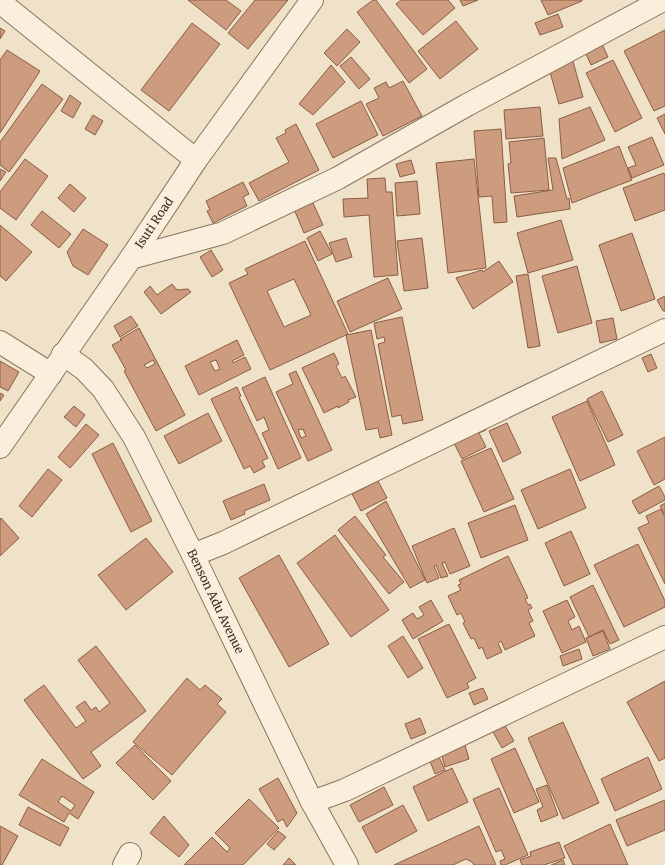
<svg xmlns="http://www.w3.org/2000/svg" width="665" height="865" viewBox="0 0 665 865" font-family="Merriweather,serif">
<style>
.building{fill:#cd9c7f;stroke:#8b5d43;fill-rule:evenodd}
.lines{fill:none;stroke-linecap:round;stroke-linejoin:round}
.minor-casing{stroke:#8b745d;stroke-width:24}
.tertiary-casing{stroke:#8b745d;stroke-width:24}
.minor{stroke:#f9efdc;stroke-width:22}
.tertiary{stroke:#f9efdc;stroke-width:22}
.labels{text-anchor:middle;stroke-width:3;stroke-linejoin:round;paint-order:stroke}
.street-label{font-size:12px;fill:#3c2d21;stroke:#f6ecd8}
</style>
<rect width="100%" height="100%" fill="#efe2c9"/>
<!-- building -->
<path class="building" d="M188 0H226L241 11 226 30Z
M255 0H288L248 49 228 33Z
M373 0H376L427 69 409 83 357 12Z
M401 0H448L455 8 423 35 396 4Z
M460 0H478L463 6Z
M541 0H582V1L548 15Z
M558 14 563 27 540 35 535 23Z
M456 21 478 49 440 79 418 51Z
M192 23 220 44 169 111 141 90Z
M0 28 5 31 0 39Z
M347 29 360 42 337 66 324 53Z
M665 30V106L654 111 624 51Z
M598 35 608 57 591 65 581 43Z
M7 50 40 71 0 133V60Z
M351 57 370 79 359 89 340 66Z
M572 58 583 97 559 104 548 65Z
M613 60 642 118 615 132 586 73Z
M331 65 345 82 313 115 299 104Z
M403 81 422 116 383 136 366 104 379 98 374 88 386 82 389 88Z
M42 84 63 99 9 172 0 165V142Z
M70 95 81 103 73 118 61 111Z
M361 101 378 135 333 158 316 124Z
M540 107 543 136 506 139 504 110Z
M590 107 605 140 562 159 559 119Z
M665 114V134L657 118Z
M93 115 103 121 95 135 85 129Z
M296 124 319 170 259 201 249 183 289 162 276 138 286 133 285 130Z
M501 129 507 222 494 223 492 196 479 197 474 131Z
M652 137 664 165 632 178 628 168 636 165 628 147Z
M544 138 549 190 511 193 508 164 511 163 509 142Z
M619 146 632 180 572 203 563 168Z
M548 158H556L567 199 569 198 570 209 517 217 514 196 553 190Z
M25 159 48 176 16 220 0 208V192Z
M474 159 486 268 448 273 436 163Z
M411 160 415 173 400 177 396 164Z
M0 169 6 172 0 181Z
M664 173 665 176V210L635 221 623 188Z
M385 178 386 192H392L398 275 374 277 369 215 344 217 343 199 368 198 367 179Z
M417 181 420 214 397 216 395 183Z
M243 182 249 194 243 197 247 206 213 223 207 211 210 210 206 201Z
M70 184 86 198 74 212 58 198Z
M312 201 323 225 304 233 294 209Z
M42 211 71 234 59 248 31 225Z
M561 220 573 260 528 273 517 233Z
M0 225 32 252 6 281 0 276Z
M83 229 108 245 88 275 73 266 67 252Z
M320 231 332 254 318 261 307 238Z
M632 233 655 299 621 311 599 245Z
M346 238 352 257 336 262 329 243Z
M422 238 428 288 404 291 397 241Z
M305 241 348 334 270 370 229 283 248 274 245 269ZM294 279 311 315 284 327 267 291Z
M211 250 223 270 212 277 200 257Z
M499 261 513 282 473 309 456 278 482 270 483 272Z
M577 266 592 323 558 333 542 276Z
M528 274 540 346 528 348 516 276Z
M388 278 402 309 350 332 337 301Z
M172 284 177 290 188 289 191 292 161 314 144 292 150 286 157 295Z
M665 296V311H663L657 300Z
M131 316 138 326 120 337 114 326Z
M402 317 423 420 403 424 401 415 392 417 378 344 385 342 384 337 377 339 374 323Z
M613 318 617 339 600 343 596 321Z
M139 328 185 415 156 431 124 371 126 370 112 345 122 340 120 339ZM153 360 155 364 147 368 144 365Z
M371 330 392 435 380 438 378 428 366 430 346 335Z
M237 340 244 355 232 361 233 363 245 357 251 369 199 395 185 366ZM216 360 220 369 215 371 210 362Z
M334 353 339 364 336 366 342 378 345 376 356 397 348 400 349 402 338 408V406L324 413 302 368Z
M651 354 657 368 648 372 642 358Z
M0 361 19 372 8 391 0 387Z
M296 371 332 450 308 461 276 392 293 384 289 374ZM303 429 306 436 301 438 298 430Z
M265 377 301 458 278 469 262 433 269 430 264 417 257 421 242 388Z
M237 387 241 396 239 397 268 458 262 461 265 467 254 473 250 466 244 469 211 399Z
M602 391 623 435 608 442 587 399Z
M0 393 4 395 0 401Z
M587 401 615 465 580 481 552 417Z
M74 406 85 415 76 427 64 417Z
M208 413 222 441 179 464 164 436Z
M483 423 486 430 479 433 486 447 462 459 452 439Z
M507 423 521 453 503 462 489 431Z
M86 424 99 435 70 468 58 457Z
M665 437V479L654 485 637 451Z
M113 443 152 521 131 532 92 454Z
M491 448 514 499 484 512 461 461Z
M48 469 62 480 32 517 19 506Z
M570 469 586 508 538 529 521 490Z
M378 481 387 498 361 511 352 494Z
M264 484 270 500 244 511 245 514 231 520 223 501Z
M659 486 665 497V500L639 514 632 501Z
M386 501 425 580 410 588 366 514Z
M665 503V515L660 506Z
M515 505 528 540 481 558 468 523Z
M661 509 665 518V584L638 528 649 523 646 516Z
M355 516 386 555 383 557 404 582 389 594 338 530Z
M1 518 19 538 0 556V519Z
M454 528 470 566 450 574 445 562 442 563 448 576 441 578 436 565 434 566 439 578 427 583 412 546Z
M571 531 590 574 564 586 545 543Z
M335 535 389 610 351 637 297 563Z
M146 538 173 572 126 610 98 575Z
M638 544 665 601V607L624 627 594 565Z
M279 555 329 644 289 667 239 578Z
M508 556 528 598 525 599 528 605 530 604 532 608 528 610 533 621 529 623 535 636 505 650 501 641 498 643 502 652 487 659 482 647 479 649 474 638 471 639 463 623 465 622 461 613 457 615 448 596 461 590 458 585 461 584 459 580Z
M593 585 619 640 610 644 603 630 589 637 570 597Z
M431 600 443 621 413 639 402 620 413 613 417 619 424 615 419 607Z
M567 600 575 617 568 621 572 630 579 626 586 642 562 653 543 611Z
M449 624 476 678 467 683 469 688 447 698 418 639Z
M603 631 610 649 593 656 586 638Z
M403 636 423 668 408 678 388 646Z
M96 646 146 711 91 752 101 766 83 779 24 700 44 685 76 728 86 721 76 707 85 701 91 710 96 707 99 712 110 703 78 660Z
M579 649 582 659 563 666 560 656Z
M187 678 200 690 205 685 222 699 217 704 226 712 172 775 133 742Z
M665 681V758L659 761 627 702Z
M483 688 488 699 474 705 469 693Z
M420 718 426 733 411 739 405 724Z
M563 722 599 803 563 819 528 738Z
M504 724 514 741 502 748 492 730Z
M135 745 171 781 153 800 116 763Z
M465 745 469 759 445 767 441 753Z
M515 748 539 802 514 813 491 759Z
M439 757 445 770 435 774 430 761Z
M648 757 662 789 615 811 601 779Z
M42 759 94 792 78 819 69 813 64 822 19 795ZM62 796 75 805 71 811 58 802Z
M452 768 468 802 428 821 413 787Z
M278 778 297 813 287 827 283 819 278 822 259 789Z
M547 785 558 815 541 822 537 810 543 807 536 789Z
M384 787 393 805 359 822 350 805Z
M499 788 528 855 505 865H501L500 861 505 859 501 850 496 852 473 799Z
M249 799 279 828 243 865H184L212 837 227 852 230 848 215 833Z
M665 800V830L627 846 616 820Z
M403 805 417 831 376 853 362 827Z
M28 807 69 828 60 846 19 825Z
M164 816 189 845 179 857 150 833Z
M610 824 628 865H573L564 846Z
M0 826 18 836 2 865H0Z
M479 826 496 865H474L472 862 466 859 453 865H394Z
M278 831 286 837 274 850 267 844Z
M559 842 565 858 544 865H522L520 860 531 856 530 852Z
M289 858 296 865H283Z
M563 860 565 865H551Z"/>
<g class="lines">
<!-- minor casing -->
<g class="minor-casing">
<g id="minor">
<path d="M0 2 196 160"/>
<path d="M131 258 223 233 338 178 467 105 663 0"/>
<path d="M0 342 51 374"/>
<path id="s1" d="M63 354 84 369 103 389 134 437 193 555 312 802 347 865"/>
<path d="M193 555 223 543 665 330"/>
<path d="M312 802 345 790 665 637"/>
<path d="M124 865 130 854"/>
</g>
</g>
<!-- tertiary casing -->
<g class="tertiary-casing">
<g id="tertiary">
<path id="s2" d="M0 447 131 258 196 160 312 0"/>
</g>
</g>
<!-- minor -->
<use href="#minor" class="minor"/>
<!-- tertiary -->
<use href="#tertiary" class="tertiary"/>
</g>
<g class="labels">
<!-- street labels -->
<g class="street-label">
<text dy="4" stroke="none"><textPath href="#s2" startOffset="272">Isuti Road</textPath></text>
<text dy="4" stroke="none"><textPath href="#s1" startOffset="294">Benson Adu Avenue</textPath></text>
</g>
</g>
</svg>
